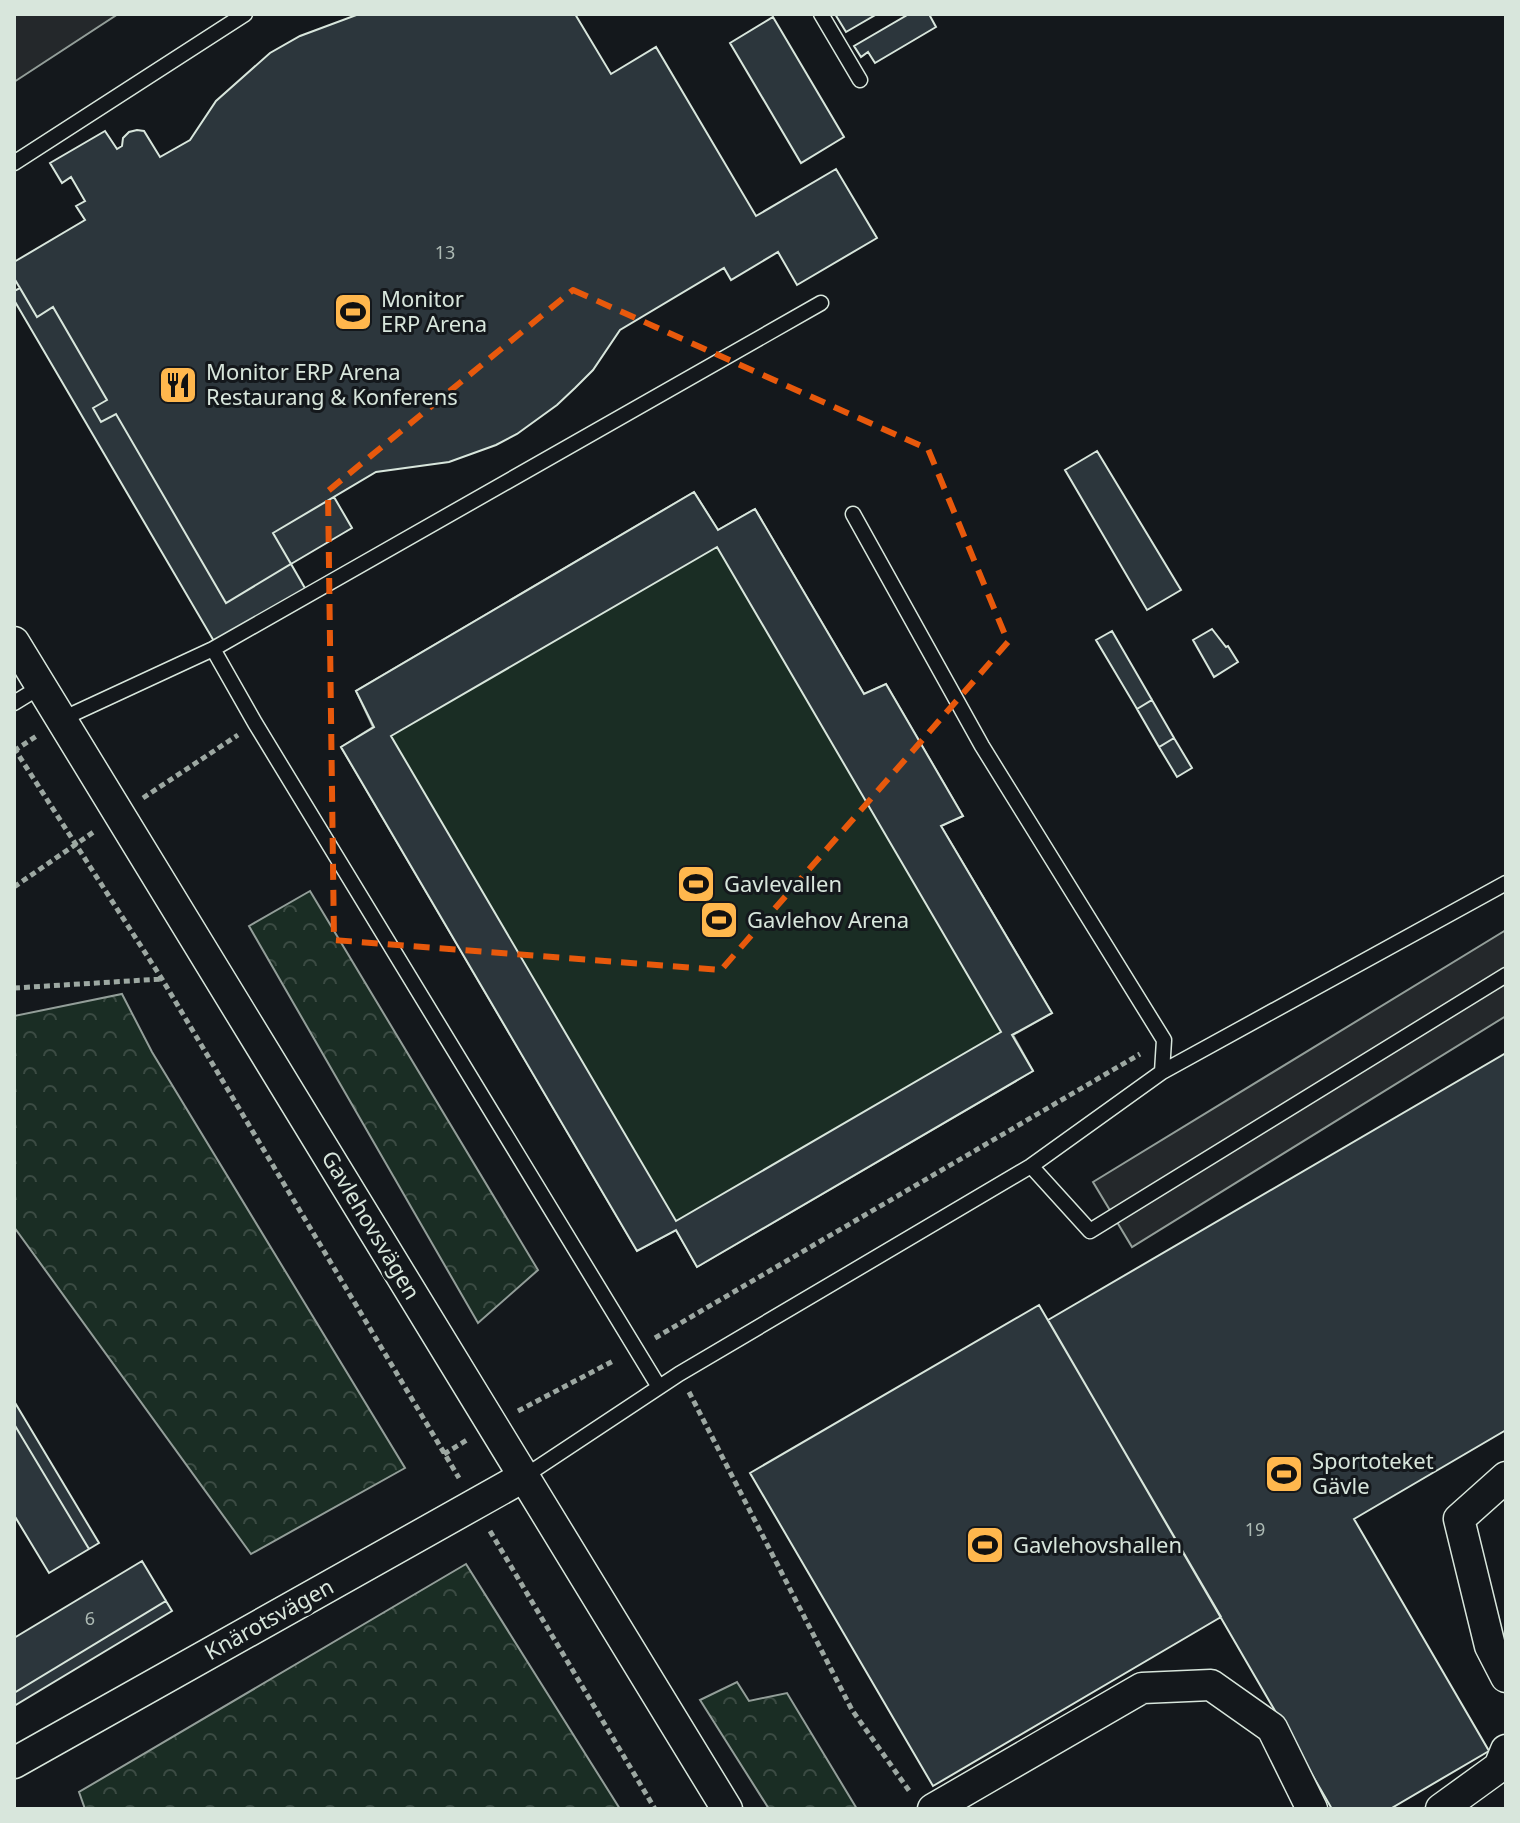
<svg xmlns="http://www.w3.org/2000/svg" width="1520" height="1823" viewBox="0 0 1520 1823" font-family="'Noto Sans',sans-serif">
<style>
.grass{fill:#1a2d24;stroke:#939e99;stroke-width:2}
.forest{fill:url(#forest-crowns);stroke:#939e99;stroke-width:2}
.parking{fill:#24282b;stroke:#939e99;stroke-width:2}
.building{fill:#2c363c;stroke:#d8e6dc;stroke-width:2;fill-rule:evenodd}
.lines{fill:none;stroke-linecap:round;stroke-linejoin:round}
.service-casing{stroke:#d8e6dc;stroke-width:17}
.minor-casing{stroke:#d8e6dc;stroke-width:33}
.path{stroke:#9da8a2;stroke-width:5;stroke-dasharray:6 4;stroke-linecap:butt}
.service{stroke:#14181c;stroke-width:14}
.minor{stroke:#14181c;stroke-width:30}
.marked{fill:none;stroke:#e8590c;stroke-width:6;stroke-dasharray:16 10;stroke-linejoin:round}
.labels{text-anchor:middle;stroke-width:6;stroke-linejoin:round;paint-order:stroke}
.number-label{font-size:18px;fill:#adbab4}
.poi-label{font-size:22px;fill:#d8e6dc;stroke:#14181c;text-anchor:start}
.street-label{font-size:22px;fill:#d8e6dc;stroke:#14181c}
</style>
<defs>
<pattern id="forest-crowns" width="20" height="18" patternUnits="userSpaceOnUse" patternTransform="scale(2)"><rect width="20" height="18" fill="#1a2d24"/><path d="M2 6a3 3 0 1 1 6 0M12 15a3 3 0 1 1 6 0" fill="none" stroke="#3b4b43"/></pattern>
</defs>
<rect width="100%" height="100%" fill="#14181c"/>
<!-- grass -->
<path class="grass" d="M694 492 718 530 755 509 864 694 886 684 963 816 941 826 1052 1013 1013 1035 1033 1071 697 1267 676 1230 637 1251 341 747 373 727 356 691Z"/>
<!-- forest -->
<path class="forest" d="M310 891 538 1270 478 1323 249 926Z
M122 994 152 1052 405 1468 251 1554 14 1227V1016Z
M466 1564 620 1809H85L79 1792Z
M737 1682 749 1701 787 1693 857 1809H769L700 1700Z"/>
<!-- parking -->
<path class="parking" d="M14 14H118L14 82Z
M1506 930V1016L1132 1247 1093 1182Z"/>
<!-- building -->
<path class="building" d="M359 14H575L611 74 656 47 756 216 836 169 877 238 797 285 778 252 731 280 724 268 620 330 593 370 575 388 557 405 517 434 496 445 449 462 376 472 273 533 291 564 226 603 116 414 101 422 93 408 107 400 53 307 37 317 14 278V262L85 220 76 206 85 201 71 177 62 183 50 163 105 131 117 149 122 146 123 138 129 132 137 130 144 131 160 157 190 140 216 101 270 53 300 36Z
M835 14H877L846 32Z
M909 14H934L930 16 936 27 875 63 868 52 861 57 854 46Z
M773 17 844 137 801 163 730 43Z
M20 288 37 317 53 307 107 400 93 408 101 422 116 414 226 603 291 564 306 590 215 643 14 300V291Z
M1097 451 1181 590 1147 610 1065 470Z
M694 492 718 530 755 509 864 694 886 684 963 816 941 826 1052 1013 1012 1035 1033 1071 697 1267 676 1230 637 1251 341 747 374 727 356 691ZM717 547 1001 1032 676 1221 391 736Z
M334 497 352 528 291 564 273 533Z
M1212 629 1226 647 1228 646 1238 662 1214 677 1193 640Z
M1112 631 1152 700 1137 709 1096 640Z
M1152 700 1174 738 1159 747 1137 709Z
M1174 738 1192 768 1177 777 1159 747Z
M1506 1053V1430L1354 1519 1489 1751 1390 1809H1332L1048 1320Z
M1039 1305 1221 1617 933 1786 750 1473Z
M14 1401 99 1543 89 1549 14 1424Z
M14 1424 89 1549 49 1573 14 1515Z
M142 1561 166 1601 14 1693V1638Z
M166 1601 172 1611 14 1706V1693Z"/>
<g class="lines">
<!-- service casing -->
<g class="service-casing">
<path id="service" d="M821 14 860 80
M14 163 245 14
M853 514 982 746 1164 1040 1162 1072
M213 649 255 723 659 1387
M14 703 40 687
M62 719 213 649 821 303
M1031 1166 1090 1231 1506 975
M525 1476 679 1374 1031 1166 1162 1072 1506 883"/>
</g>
<!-- minor casing -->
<g class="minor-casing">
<path id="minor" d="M14 642 727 1809
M1506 1477 1459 1519 1490 1646 1506 1677
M14 1763 525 1476
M933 1809 1142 1688 1211 1685 1272 1728 1312 1809
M1441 1809 1499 1767 1506 1750"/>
</g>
<!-- path -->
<path class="path" d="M14 748 162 979 459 1478
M14 751 38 735
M143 798 238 735
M14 887 95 831
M14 988 162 979
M655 1338 1140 1054
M689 1392 852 1710 910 1792
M518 1411 615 1360
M444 1454 467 1440
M490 1531 655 1809"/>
<!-- service -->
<use href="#service" class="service"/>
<!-- minor -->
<use href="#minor" class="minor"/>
</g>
<!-- marked area -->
<path class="marked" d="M573 290 928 449 1008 642 721 970 334 940 328 491Z"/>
<!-- icons -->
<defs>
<g id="stadium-square" transform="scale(2)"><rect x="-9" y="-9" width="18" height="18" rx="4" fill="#ffb74d" stroke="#14181c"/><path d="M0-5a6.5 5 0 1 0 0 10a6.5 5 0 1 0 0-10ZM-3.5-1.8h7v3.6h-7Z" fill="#111"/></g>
<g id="restaurant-square" transform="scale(2)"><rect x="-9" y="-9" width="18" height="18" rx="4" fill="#ffb74d" stroke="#14181c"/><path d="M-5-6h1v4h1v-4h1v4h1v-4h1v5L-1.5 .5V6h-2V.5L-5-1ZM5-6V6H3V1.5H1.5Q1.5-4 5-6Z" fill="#111"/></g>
</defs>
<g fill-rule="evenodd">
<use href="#stadium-square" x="353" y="312"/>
<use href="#restaurant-square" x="178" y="385"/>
<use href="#stadium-square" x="696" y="884"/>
<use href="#stadium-square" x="719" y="920"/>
<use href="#stadium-square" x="1284" y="1474"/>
<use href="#stadium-square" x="985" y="1545"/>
</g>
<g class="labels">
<!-- number labels -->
<g class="number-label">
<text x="445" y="259">13</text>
<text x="1255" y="1536">19</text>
<text x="90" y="1625">6</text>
</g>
<!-- poi labels -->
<g class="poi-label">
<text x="381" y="307">Monitor<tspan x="381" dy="25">ERP Arena</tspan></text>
<text x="206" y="380">Monitor ERP Arena<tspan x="206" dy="25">Restaurang &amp; Konferens</tspan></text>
<text x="724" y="892">Gavlevallen</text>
<text x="747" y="928">Gavlehov Arena</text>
<text x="1312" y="1469">Sportoteket<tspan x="1312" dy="25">Gävle</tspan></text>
<text x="1013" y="1553">Gavlehovshallen</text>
</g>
<!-- street labels -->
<g class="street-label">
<text transform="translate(371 1225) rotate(59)" y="8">Gavlehovsvägen</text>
<text transform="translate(269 1619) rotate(-29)" y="8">Knärotsvägen</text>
</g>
</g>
<!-- border -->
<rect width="1520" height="1823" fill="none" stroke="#d8e6dc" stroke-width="32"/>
</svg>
